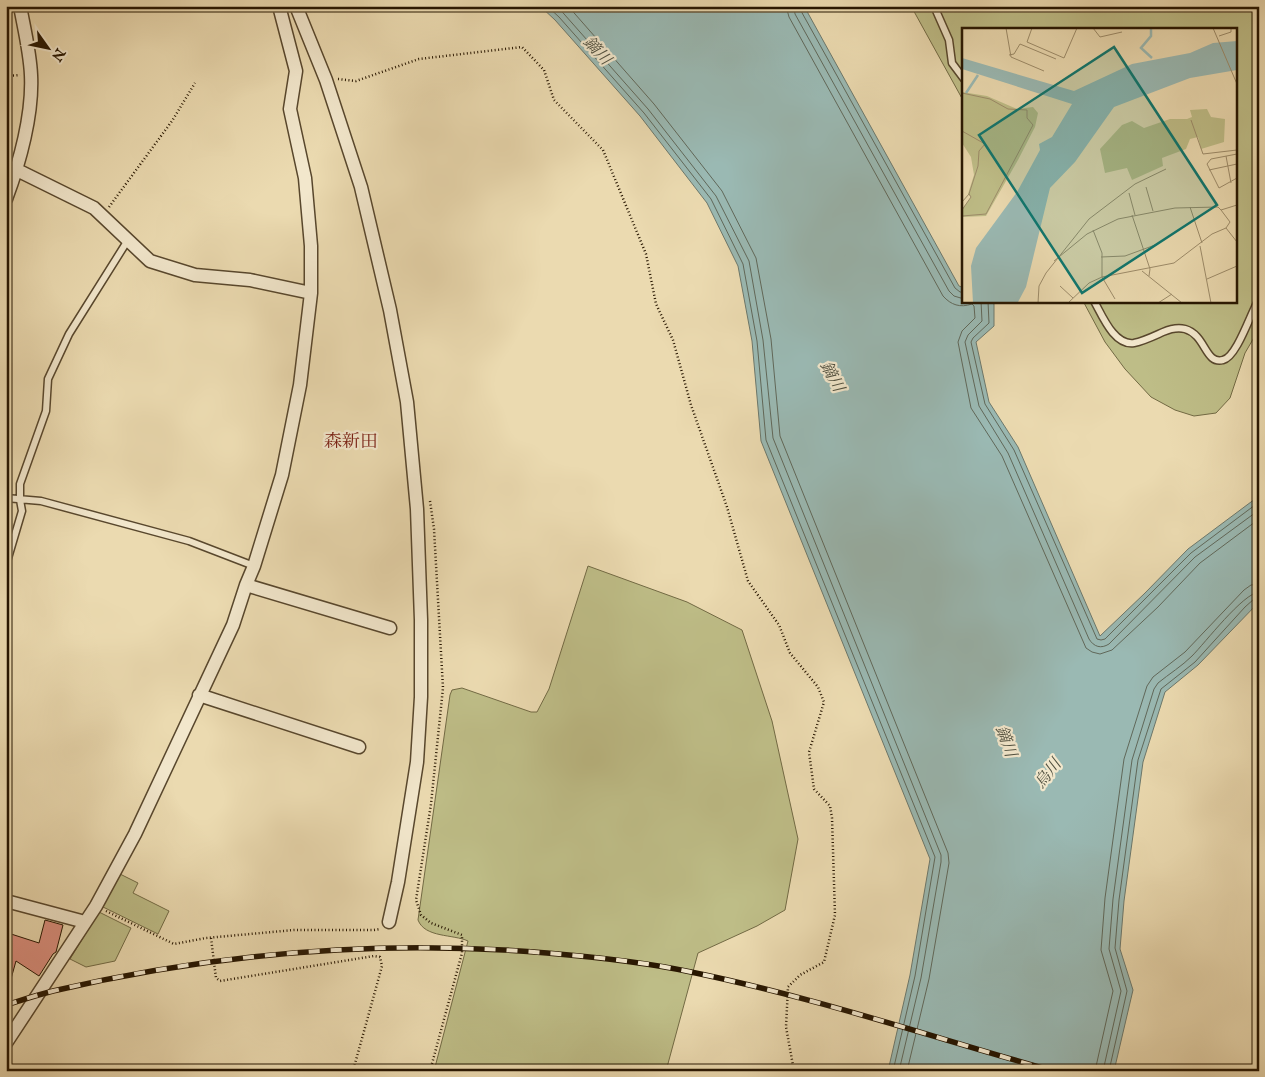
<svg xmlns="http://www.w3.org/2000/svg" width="1265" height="1077" viewBox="0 0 1265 1077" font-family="'IM FELL English','Noto Serif JP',serif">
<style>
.green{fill:#bebd87;stroke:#726a44}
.water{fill:#9ab9b3;stroke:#6c786c}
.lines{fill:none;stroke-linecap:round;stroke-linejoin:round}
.shore{stroke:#60685a;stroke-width:1}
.building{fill:#dd9080;stroke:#271601}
.lane-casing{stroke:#58472d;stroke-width:9}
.street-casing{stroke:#58472d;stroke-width:15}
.path{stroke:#271601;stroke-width:2.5;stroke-dasharray:1 2.5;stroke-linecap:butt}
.lane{stroke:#f2e7cc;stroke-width:6}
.street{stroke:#f2e7cc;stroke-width:12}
.rail-casing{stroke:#271601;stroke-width:5.5}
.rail{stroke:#f2e7cc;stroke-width:4;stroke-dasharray:11;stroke-linecap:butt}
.labels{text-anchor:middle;stroke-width:4.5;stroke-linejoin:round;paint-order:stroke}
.water-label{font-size:16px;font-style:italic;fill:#4f4f3f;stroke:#f2e7cc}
.quarter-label{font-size:18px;fill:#7a1f14;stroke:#f2e7cc}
.inset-river{fill:none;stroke:#9ab9b3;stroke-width:2.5}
.inset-road{fill:none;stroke:#9d8c6a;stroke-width:1}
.view{fill:#0f766e;fill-opacity:0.15;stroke:#0f766e;stroke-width:2.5}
.inset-edge{fill:none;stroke:#271601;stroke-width:2.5}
</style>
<rect width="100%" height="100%" fill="#ebdab0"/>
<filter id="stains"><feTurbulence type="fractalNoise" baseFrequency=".004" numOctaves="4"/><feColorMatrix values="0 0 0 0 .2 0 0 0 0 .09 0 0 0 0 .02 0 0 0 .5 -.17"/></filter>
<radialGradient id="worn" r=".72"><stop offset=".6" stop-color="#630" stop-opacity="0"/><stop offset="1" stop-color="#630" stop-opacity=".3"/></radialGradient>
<!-- green -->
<path class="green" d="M911 6H1259V329L1245 353 1230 398 1216 413 1194 416 1175 410 1151 397 1125 369 1105 342 1083 301H1236V29H964V102Z
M588 566 687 602 742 630 772 721 798 839 785 910 757 926 698 953 666 1071H434L468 941C453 934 425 938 418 920L450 695 452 690 462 688 531 712H537L549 689Z
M118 873 138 883 133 893 169 911 158 934 101 906Z
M99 912 131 928 115 961 86 967 70 959Z"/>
<!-- water -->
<path class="water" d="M540 6H804L959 286 964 288V301H989L994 304V326L976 342 989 402 1018 447 1100 636 1145 593 1188 549 1259 496V602L1198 665 1165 692 1143 762 1124 901 1120 949 1133 990 1114 1071H888L910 975 930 859 761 441 752 341 738 266 707 203 640 116 555 20Z"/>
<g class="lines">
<!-- shore -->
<path class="shore" d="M547 6 559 17 644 113 711 199 743 264 757 341 766 440 935 857 915 976 893 1071
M557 6 648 109 716 196 749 261 763 340 773 438 941 855V862L921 978 899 1071
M568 6 654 104 722 191 756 258 771 339 780 436 948 853 949 863 929 979 907 1071
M786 6 789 17 943 296C951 305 960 308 972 304L974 306 975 318 962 331 958 342 971 408 1002 456 1086 648 1092 652 1100 654 1112 650 1158 607 1200 563 1259 519
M794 6 795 14 949 291 954 296 964 299
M800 6 801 11 955 288 960 292H964
M981 301 982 321 968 335 965 342 979 406 1008 453 1089 639C1094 647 1101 649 1109 644L1195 557 1259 510
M988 301 989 323 973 338 971 342 985 404 1014 450 1097 639 1101 640 1105 639 1191 553 1259 502
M1095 1071 1113 991 1101 950 1105 898 1124 759 1147 686 1153 677 1185 652 1244 590 1251 585 1259 584
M1103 1071 1121 991 1109 949 1113 899 1132 760 1154 689 1158 683C1169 674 1182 666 1192 656 1205 643 1243 593 1259 592
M1109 1071 1127 991 1115 948 1119 900 1138 760 1161 689 1195 662 1245 607 1254 599 1259 598"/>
</g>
<!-- building -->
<path class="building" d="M45 920 63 925 56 952 53 954 39 976 16 961 9 986 6 985V939L8 933 39 943Z"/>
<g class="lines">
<!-- lane casing -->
<g class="lane-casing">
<path id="lane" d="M934 6 949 40 952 63 964 79
M1094 301C1102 315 1114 346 1134 343 1144 341 1154 336 1163 332 1170 329 1177 327 1185 329 1206 335 1205 365 1223 360 1237 357 1251 312 1259 299
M6 498 41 501 189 541 254 566
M6 565 22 511 20 500V484L46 411 48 379 69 334 128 240"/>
</g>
<!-- street casing -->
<g class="street-casing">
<path id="street" d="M296 6 326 80 361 187 390 310 407 402 417 509 421 620V697L417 762 398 882 389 922
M6 170H17L94 208 150 261 195 275 250 280 311 293
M6 199C20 162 33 114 31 75 30 52 24 28 20 6
M246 585 390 628
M199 695 359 747
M6 901 85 922
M6 1043 96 906 135 834 233 625 246 585 254 566 282 475 300 385 311 293V246L305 178 290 109 296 71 279 6"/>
</g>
<!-- path -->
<path class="path" d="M6 76 20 75
M338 79 356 81 419 59 522 47 544 70 554 100 603 150 646 254 656 304 673 340 691 405 727 507 748 581 779 625 790 653 818 687 824 702 809 752 814 789 830 806 832 818 835 915 824 962 800 975 788 987 786 1027 794 1071
M109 207 172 121 195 83
M430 501 434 529 443 688 431 804 416 900 421 915 431 923 462 935V953L430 1071
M106 911 174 944 206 938 294 930H374L380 929
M211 938 216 978 220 981 374 956 380 957 382 966 353 1071"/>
<!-- lane -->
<use href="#lane" class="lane"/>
<!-- street -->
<use href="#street" class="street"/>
<!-- rail casing -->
<g class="rail-casing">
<path id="rail" d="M6 1005C22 1000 37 995 53 991 216 953 380 939 547 953 595 957 644 962 691 972 813 997 932 1037 1053 1071"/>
</g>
<!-- rail -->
<use href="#rail" class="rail"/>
</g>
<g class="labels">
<!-- water labels -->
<g class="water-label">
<text transform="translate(598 50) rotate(47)" y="6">鏑川</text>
<text transform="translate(833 376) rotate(62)" y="6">鏑川</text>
<text transform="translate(1007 741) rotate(70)" y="6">鏑川</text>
<text transform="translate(1047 773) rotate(-52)" y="6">烏川</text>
</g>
<!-- quarter labels -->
<g class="quarter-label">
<text x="351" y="447">森新田</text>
</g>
</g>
<!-- overview -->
<g transform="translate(962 28)">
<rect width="275" height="275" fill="#ebdab0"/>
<path d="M0 64 25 68 55 81 71 79 76 85 73 99 56 132 24 188 0 189V181L9 169 6 166 12 147 9 129 0 115ZM245 81 249 89 263 91 262 114 239 121 236 109 228 111 224 121 200 130 201 138 170 152 165 140 143 145 138 121 160 97 170 93 182 100 208 91H225L230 89 228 82Z" fill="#bebd87"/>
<path d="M275 13V42L228 50 152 79 113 134 88 160 64 259 56 274 11 275 9 238 14 220 55 164 78 122 77 116 90 109 110 76 0 41V30L112 63 170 36 228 25 251 15Z" fill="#9ab9b3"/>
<path class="inset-river" d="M189 0V8L179 20 190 30M4 65 16 47"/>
<path class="inset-road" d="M44 0 49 29 82 43M70 0 65 14 102 30 115 0M131 0 138 9 160 4M251 0 275 56M257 8 269 4V0M47 27 52 26 58 16 94 31M0 65 28 71 46 81 65 82V90L71 97 24 186 0 188M229 92 241 126 275 122M0 103 23 116 17 123 16 138 7 166 0 174M275 126 249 131 245 136 257 160 275 150M264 128 269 155M247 142 275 136M184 159 191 183M167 165 173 187M228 179 240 215M0 182 9 169 7 166M170 187 188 241 187 248M264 200 275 214M131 202 140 225V249L153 271M238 218 249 275M139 229 163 228 193 217M92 233 125 206 156 191 213 180 256 179 259 182 275 177M180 243 220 275M245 251 275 238M98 258 111 270M76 275 77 258 84 245 127 191 173 156 204 141M106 275 127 255 140 249 212 235 250 206 264 200 268 194 259 182M196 275 210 266"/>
<path class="view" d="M152 19 255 177 120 265 17 107Z"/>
<rect width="275" height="275" class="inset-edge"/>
</g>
<!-- margin -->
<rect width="1265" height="1077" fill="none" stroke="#ebdab0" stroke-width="25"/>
<rect x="8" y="8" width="1250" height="1062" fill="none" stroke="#271601" stroke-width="2.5"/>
<rect x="12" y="12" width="1240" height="1052" fill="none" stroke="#271601"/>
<!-- north arrow -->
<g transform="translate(48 48) rotate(123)" stroke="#f2e7cc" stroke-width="4" paint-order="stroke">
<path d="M0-4L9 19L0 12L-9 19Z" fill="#271601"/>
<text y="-8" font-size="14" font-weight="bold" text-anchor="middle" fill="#271601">N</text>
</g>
<rect width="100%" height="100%" filter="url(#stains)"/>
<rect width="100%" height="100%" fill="url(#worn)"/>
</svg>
